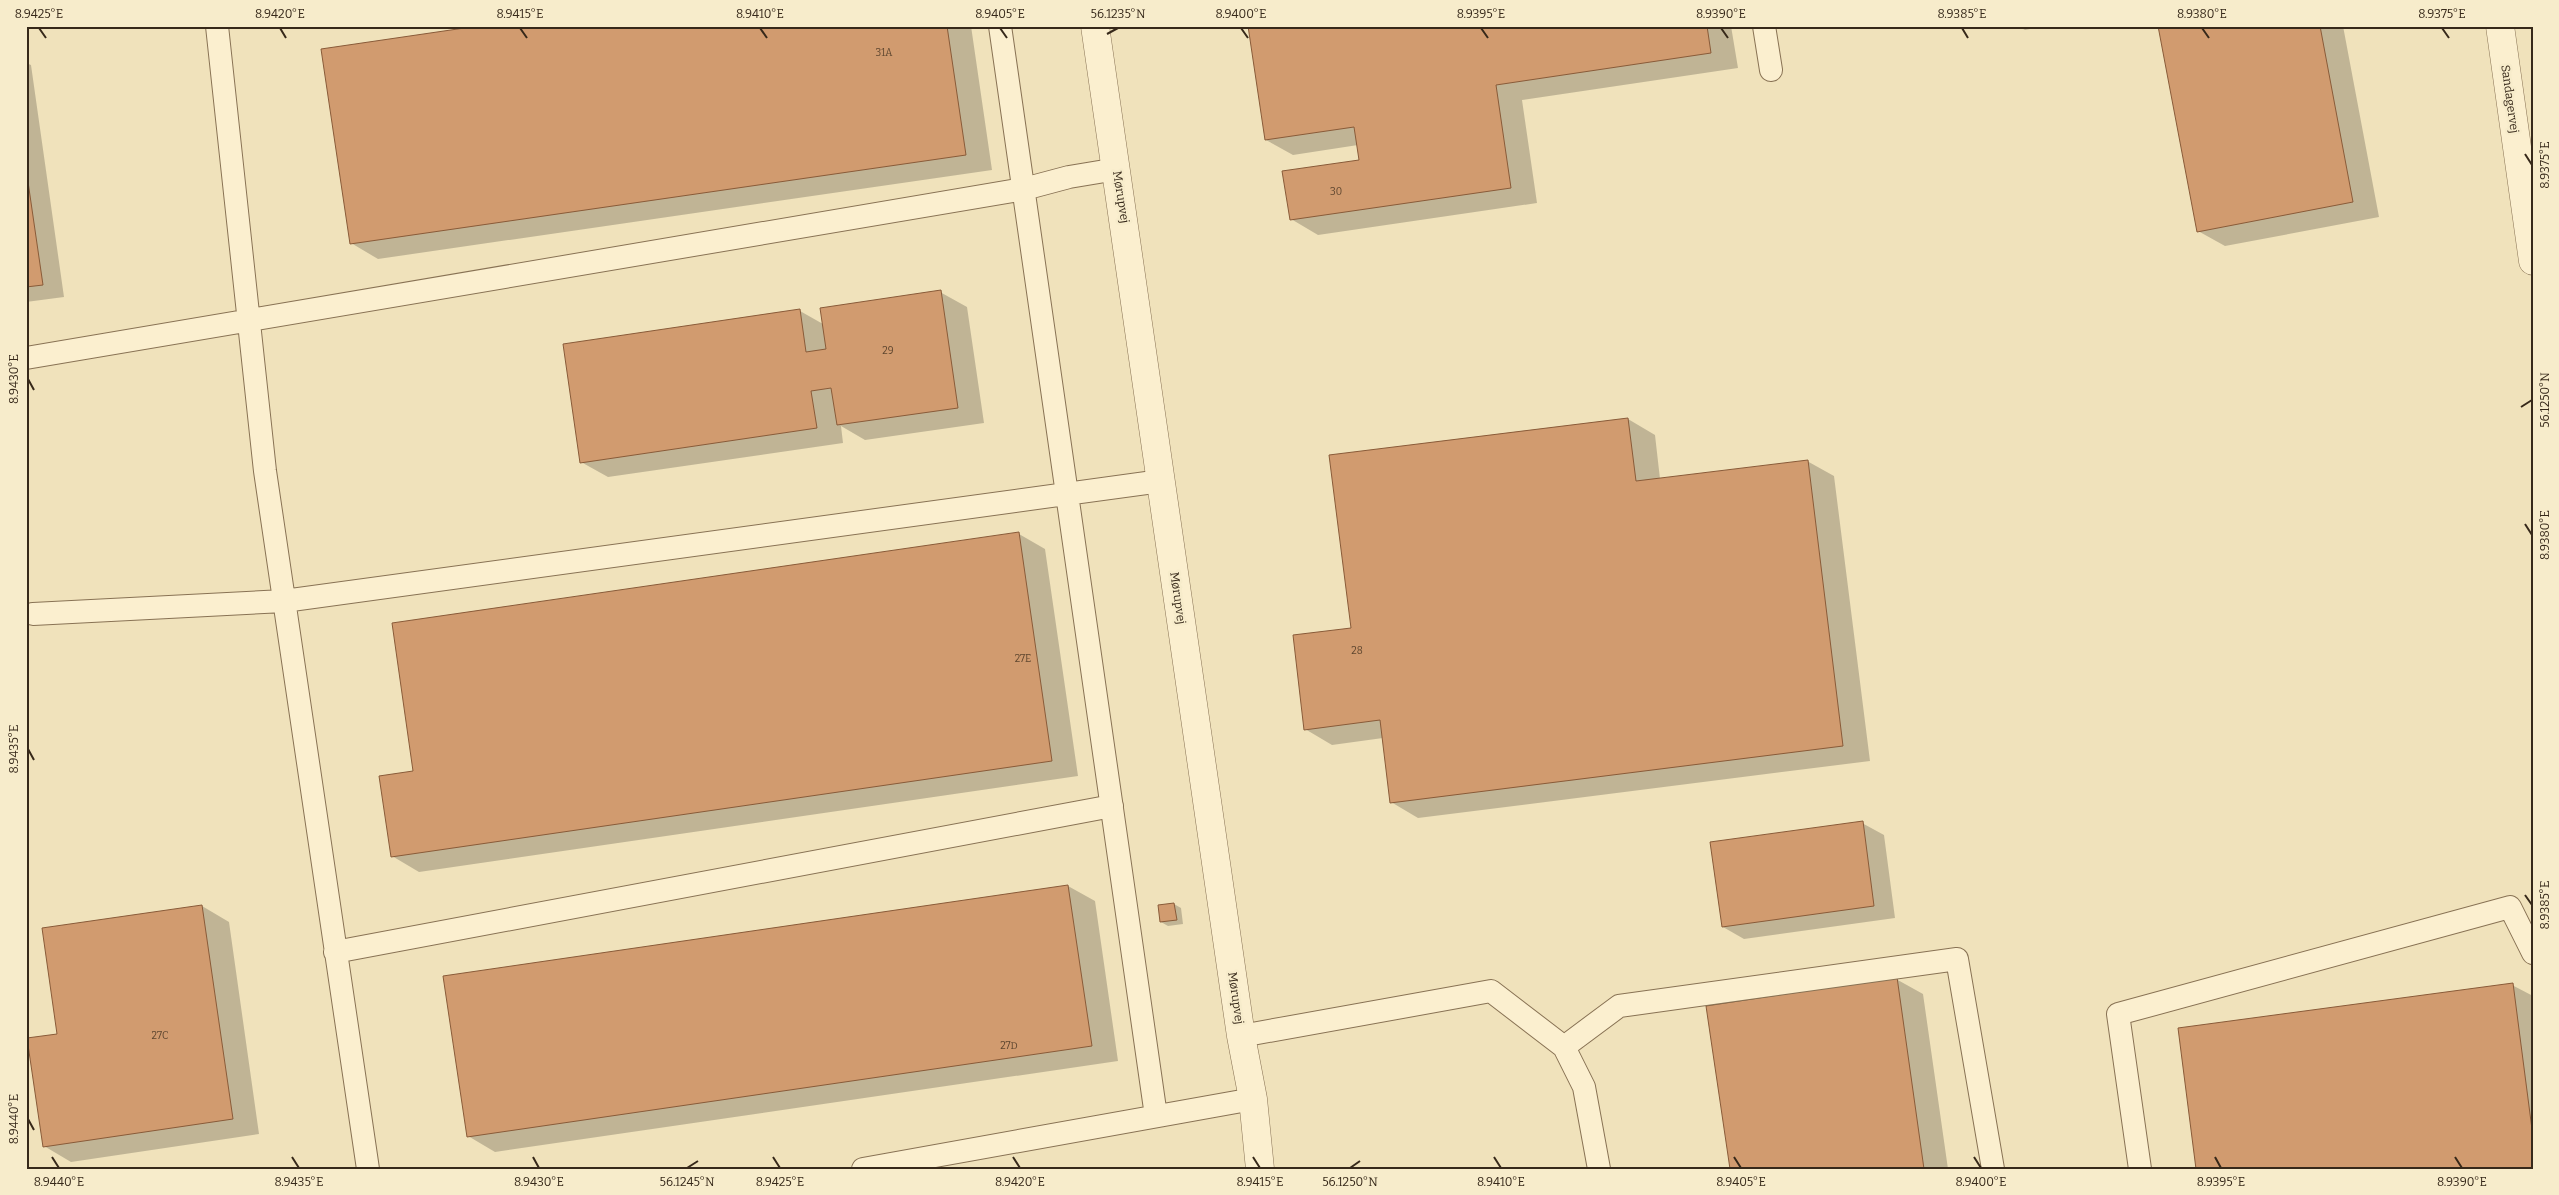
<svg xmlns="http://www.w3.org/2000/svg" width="2559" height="1195" viewBox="0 0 2559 1195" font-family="Bitter,serif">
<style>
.shadow{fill:#0003}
.building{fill:#d19b6f;stroke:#895b39}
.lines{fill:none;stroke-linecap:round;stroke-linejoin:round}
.lane-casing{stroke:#887254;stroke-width:24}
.street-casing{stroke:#887254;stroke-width:29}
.lane{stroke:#fbefcf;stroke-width:22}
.street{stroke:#fbefcf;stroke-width:28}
.ticks{fill:none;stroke:#37291a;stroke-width:2}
.labels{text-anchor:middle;stroke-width:5;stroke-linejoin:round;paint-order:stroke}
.number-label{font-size:10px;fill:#5e462f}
.street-label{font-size:12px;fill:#37291a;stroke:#f7eccb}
.neatline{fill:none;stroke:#37291a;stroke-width:2}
.ticks-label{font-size:12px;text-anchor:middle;fill:#37291a}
</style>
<rect width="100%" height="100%" fill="#f0e2bb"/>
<!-- shadow -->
<path class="shadow" d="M486 26H971L992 170 378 259 351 243Z
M1249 26H1731L1738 68 1522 100 1537 203 1318 235 1291 219 1361 161 1358 145 1293 155 1266 140Z
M2018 26H2046L2025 30Z
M2159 26H2343L2379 217 2225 246 2198 231Z
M26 63 31 65 64 297 26 302Z
M940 292 967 307 984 423 865 440 841 426 843 443 608 477 581 462 800 311 823 324Z
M1628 419 1655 435 1660 479 1807 461 1834 476 1870 761 1418 818 1391 802 1383 738 1332 745 1305 729 1352 629Z
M1019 534 1045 549 1078 776 419 872 392 856 415 772Z
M1862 823 1884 835 1895 918 1744 939 1723 927Z
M1068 886 1095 901 1118 1061 495 1152 468 1136Z
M1174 904 1181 908 1183 924 1168 926 1161 922Z
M202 906 229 922 259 1134 71 1162 44 1146 58 1035Z
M1896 979 1923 994 1948 1169H1731Z
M2512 985 2533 996V1169Z"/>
<!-- building -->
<path class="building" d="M478 26H947L966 155 350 244 321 49Z
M1248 26H1707L1711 53 1496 85 1511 188 1290 220 1282 171 1359 160 1354 127 1265 140Z
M2158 26H2320L2353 202 2197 232Z
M26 168 43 285 26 287Z
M941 290 958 408 837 425 831 388 811 391 817 428 580 463 563 344 800 309 806 352 826 349 820 308Z
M1628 418 1636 481 1808 460 1843 746 1390 803 1380 720 1304 730 1293 635 1351 628 1329 455Z
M1019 532 1052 761 391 857 379 776 413 771 392 623Z
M1863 821 1874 906 1722 927 1710 842Z
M1068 885 1092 1046 467 1137 443 976Z
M1174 903 1177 920 1160 922 1158 905Z
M202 905 233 1119 43 1147 27 1038 57 1034 42 928Z
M1897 977 1924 1169H1730L1706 1006Z
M2513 983 2533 1137V1169H2196L2178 1028Z"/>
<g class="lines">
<!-- lane casing -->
<g class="lane-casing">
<path id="lane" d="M217 26 265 471 368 1169
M1000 26 1156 1116
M1764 26 1771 70
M26 358 1024 189 1069 177 1117 169
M33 614 284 601 1161 481
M335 952 1112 806
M1241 1036 1491 991 1564 1047 1584 1087 1599 1169
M1564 1047 1619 1006 1957 959 1993 1169
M863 1169 1253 1099
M2140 1169 2118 1014 2510 907 2533 953"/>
</g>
<!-- street casing -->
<g class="street-casing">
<path id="street" d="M1095 26 1241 1036 1253 1099 1260 1169
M2500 26 2533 261"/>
</g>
<!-- lane -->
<use href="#lane" class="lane"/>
<!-- street -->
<use href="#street" class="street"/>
</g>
<!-- ticks -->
<path class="ticks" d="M39 28 46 38M280 28 286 38M520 28 527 38M760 28 767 38M1000 28 1007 38M1241 28 1248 38M1481 28 1488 38M1721 28 1728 38M1962 28 1968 38M2202 28 2209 38M2442 28 2449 38M1107 34 1118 28M2525 154 2532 165M28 379 34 390M2521 407 2532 400M2525 524 2532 535M28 749 34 760M2525 895 2532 905M28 1119 34 1130M52 1157 59 1168M292 1157 299 1168M533 1157 539 1168M773 1157 780 1168M1013 1157 1020 1168M1253 1157 1260 1168M1494 1157 1501 1168M1734 1157 1741 1168M1974 1157 1981 1168M2215 1157 2221 1168M2455 1157 2462 1168M687 1168 698 1161M1350 1168 1360 1161"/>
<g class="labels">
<!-- number labels -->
<g class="number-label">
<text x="884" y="56">31A</text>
<text x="1336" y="195">30</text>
<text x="888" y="354">29</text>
<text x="1357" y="654">28</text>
<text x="1023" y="662">27E</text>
<text x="160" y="1039">27C</text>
<text x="1009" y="1049">27D</text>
</g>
<!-- street labels -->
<g class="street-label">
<text transform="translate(2510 99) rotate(82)" y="4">Sandagervej</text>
<text transform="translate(1121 197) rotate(81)" y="4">Mørupvej</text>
<text transform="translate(1178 598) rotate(82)" y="4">Mørupvej</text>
<text transform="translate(1236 998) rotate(82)" y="4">Mørupvej</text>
</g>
</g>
<!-- border -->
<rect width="2559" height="1195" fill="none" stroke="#f7eccb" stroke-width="55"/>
<rect x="28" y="28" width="2504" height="1140" class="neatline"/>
<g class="ticks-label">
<text x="39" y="18">8.9425°E</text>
<text x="280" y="18">8.9420°E</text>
<text x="520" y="18">8.9415°E</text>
<text x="760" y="18">8.9410°E</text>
<text x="1000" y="18">8.9405°E</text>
<text x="1118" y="18">56.1235°N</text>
<text x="1241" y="18">8.9400°E</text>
<text x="1481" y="18">8.9395°E</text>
<text x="1721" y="18">8.9390°E</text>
<text x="1962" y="18">8.9385°E</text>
<text x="2202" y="18">8.9380°E</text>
<text x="2442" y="18">8.9375°E</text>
<text transform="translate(2545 165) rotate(-90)" y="4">8.9375°E</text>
<text transform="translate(14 379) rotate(-90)" y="4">8.9430°E</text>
<text transform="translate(2545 400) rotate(-90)" y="4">56.1250°N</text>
<text transform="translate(2545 535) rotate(-90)" y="4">8.9380°E</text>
<text transform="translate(14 749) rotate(-90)" y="4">8.9435°E</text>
<text transform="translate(2545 905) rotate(-90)" y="4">8.9385°E</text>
<text transform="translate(14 1119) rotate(-90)" y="4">8.9440°E</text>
<text x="59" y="1186">8.9440°E</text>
<text x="299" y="1186">8.9435°E</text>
<text x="539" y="1186">8.9430°E</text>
<text x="687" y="1186">56.1245°N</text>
<text x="780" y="1186">8.9425°E</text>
<text x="1020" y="1186">8.9420°E</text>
<text x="1260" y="1186">8.9415°E</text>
<text x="1350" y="1186">56.1250°N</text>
<text x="1501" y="1186">8.9410°E</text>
<text x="1741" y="1186">8.9405°E</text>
<text x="1981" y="1186">8.9400°E</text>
<text x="2221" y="1186">8.9395°E</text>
<text x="2462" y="1186">8.9390°E</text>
</g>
</svg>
